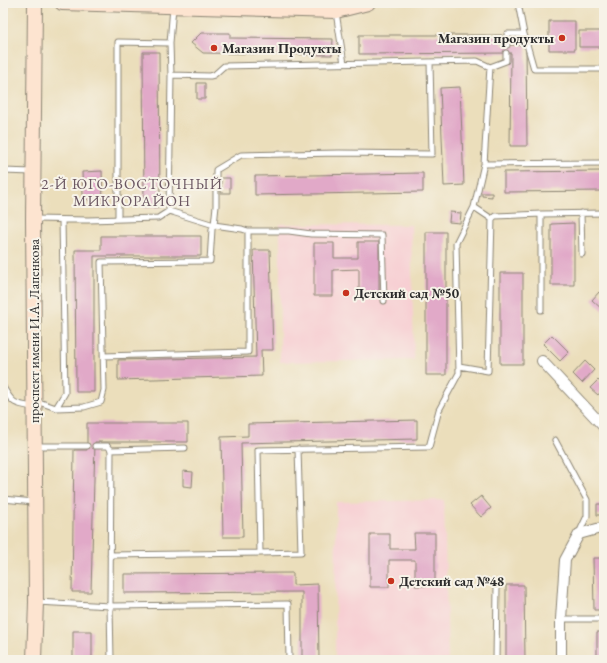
<svg xmlns="http://www.w3.org/2000/svg" width="607" height="663" viewBox="0 0 607 663" font-family="'EB Garamond',serif">
<style>
.built{fill:#f7cfd3}
.building{fill:#e1a9c8}
.lines{fill:none;stroke-linecap:round;stroke-linejoin:round}
.lane-casing{stroke:#8b8473;stroke-width:7}
.street-casing{stroke:#8b8473;stroke-width:12}
.secondary-casing{stroke:#8b8473;stroke-width:16}
.lane{stroke:#fff;stroke-width:5}
.street{stroke:#fff;stroke-width:10}
.secondary{stroke:#fde4d0;stroke-width:14}
.poi-dot{fill:#c8321e;stroke:#f7f3e8;stroke-width:1.5}
.labels{text-anchor:middle;stroke-width:4;stroke-linejoin:round;paint-order:stroke}
.poi-label{font-size:14px;font-weight:bold;fill:#2b2b2b;stroke:#f7f3e8;text-anchor:start}
.street-label{font-size:14px;fill:#2b2b2b;stroke:#f7f3e8}
.neighbourhood-label{font-size:15px;letter-spacing:1px;fill:#6b5762;stroke:#f7f3e8}
</style>
<rect width="100%" height="100%" fill="#f7f3e8"/>
<filter id="ink" filterUnits="userSpaceOnUse"><feTurbulence type="fractalNoise" baseFrequency=".025" numOctaves="2"/><feDisplacementMap in="SourceGraphic" scale="8" xChannelSelector="R" yChannelSelector="G"/><feConvolveMatrix kernelMatrix="1 2 1 2 8 2 1 2 1" color-interpolation-filters="sRGB"/></filter>
<filter id="wash" filterUnits="userSpaceOnUse"><feTurbulence type="fractalNoise" baseFrequency=".012" numOctaves="4" result="noise"/><feDisplacementMap in="SourceGraphic" scale="16" xChannelSelector="R" yChannelSelector="G"/><feGaussianBlur stdDeviation="0.9" result="paint"/><feColorMatrix in="noise" values="0 0 0 0 0 0 0 0 0 0 0 0 0 0 0 0 0 1.4 0 .05"/><feComposite in="paint" operator="in"/></filter>
<g filter="url(#wash)">
<rect width="100%" height="100%" fill="#ebdebb"/>
<!-- built -->
<path class="built" d="M280 224 411 225 414 360 280 362Z
M444 500 448 660H335L336 502Z"/>
<g id="blocks">
<!-- building -->
<path class="building" d="M549 21H575V50H549Z
M579 31H604V47H579Z
M201 33H230V38L333 39 332 55 203 53 191 43Z
M359 35H502V45H526L527 146H510L511 53 359 54Z
M143 52H159L160 207 144 208Z
M197 83H205V99H197Z
M460 87 464 185 444 186 440 88Z
M102 171 103 203 92 204 83 195 82 172Z
M604 171V191L504 192V172Z
M423 173V192L255 195V176Z
M221 178H230V193H221Z
M482 193H492V197L482 196Z
M450 212 461 213 460 223 449 222Z
M574 223V285H551V224Z
M426 232H446V375H426Z
M101 236H201V256H94V392H76L75 250H101Z
M358 242H379V295H359V269L333 270V296H314V243H334V258H358Z
M253 250H270L273 350H261L262 376 118 380V360L256 357Z
M500 273H523V364H500Z
M599 292 604 297V311L592 300Z
M552 335 569 352 560 361 543 344Z
M585 361 594 370 582 383 573 374Z
M598 380 604 386V388L598 395 590 388Z
M417 420V439L241 443 243 537H223L221 437 248 436V424Z
M87 423H188V442H95L91 592H72L74 450H87Z
M183 471 193 472 192 487 183 486Z
M481 496 491 508 481 517 470 505Z
M597 504H604V515H597Z
M414 533H435V586H415V560H389V587H370V534H390V549H415Z
M593 558H604V610H594Z
M293 573V585L318 584 319 660H302V592L124 593V574Z
M506 585H524L525 660H506Z
M73 631H92V660H73Z
M597 632H604V660H597Z"/>
</g>
</g>
<g filter="url(#ink)">
<use href="#blocks" fill-opacity="0" stroke="#8b8473" stroke-width="1"/>
<g class="lines">
<!-- lane casing -->
<g class="lane-casing">
<path id="lane" d="M518 3 524 34 534 69H604
M336 12 344 64
M507 45V34H524
M490 67 506 61V53
M484 164 604 163
M3 171 33 172
M169 211 214 225 216 206V170L241 155 339 153 432 154 430 62
M581 213 582 254
M541 214 604 213
M118 218V42L170 43
M35 219 88 220 158 218 169 211 171 75 170 43 173 7
M492 219 495 216 541 214V310
M248 231H289L311 234 382 235 384 301
M459 366 488 371 492 219 474 207
M3 387C13 404 14 404 33 407
M36 401 56 408 84 407 101 402 104 390 101 262 210 261 212 229 214 225 242 229 248 231V352L103 356
M56 408 65 393 62 220
M555 440 587 500V516L579 533
M36 446H87
M95 446H108L111 450
M3 499 34 502
M260 553 301 552 298 449
M110 555 260 553 258 450 429 447 439 410 459 373 456 243 474 207 484 164 490 67 477 61 224 66 214 75 210 76 171 75
M37 602 110 606 288 604 289 660
M561 619H604
M111 660 110 606 111 450 185 448
M496 660 497 587"/>
</g>
<!-- street casing -->
<g class="street-casing">
<path id="street" d="M542 361 604 427
M561 660V619L565 560 579 534 604 527"/>
</g>
<!-- secondary casing -->
<g class="secondary-casing">
<path id="secondary" d="M62 3 336 11 368 3
M34 660 36 602 33 219 35 3"/>
</g>
<!-- lane -->
<use href="#lane" class="lane"/>
<!-- street -->
<use href="#street" class="street"/>
<!-- secondary -->
<use href="#secondary" class="secondary"/>
</g>
</g>
<!-- markers -->
<g class="poi-dot">
<circle cx="562" cy="38" r="4"/>
<circle cx="214" cy="48" r="4"/>
<circle cx="346" cy="293" r="4"/>
<circle cx="391" cy="581" r="4"/>
</g>
<g class="labels">
<!-- poi labels -->
<g class="poi-label">
<text x="554" y="43" text-anchor="end">Магазин продукты</text>
<text x="222" y="53">Магазин Продукты</text>
<text x="354" y="298">Детский сад №50</text>
<text x="399" y="586">Детский сад №48</text>
</g>
<!-- street labels -->
<g class="street-label">
<text transform="translate(34 331) rotate(-90)" y="5">проспект имени И.А. Лапенкова</text>
</g>
<!-- neighbourhood labels -->
<g class="neighbourhood-label">
<text x="132" y="189">2-Й ЮГО-ВОСТОЧНЫЙ<tspan x="132" dy="17">МИКРОРАЙОН</tspan></text>
</g>
</g>
<!-- margin -->
<rect width="607" height="663" fill="none" stroke="#f7f3e8" stroke-width="16"/>
</svg>
